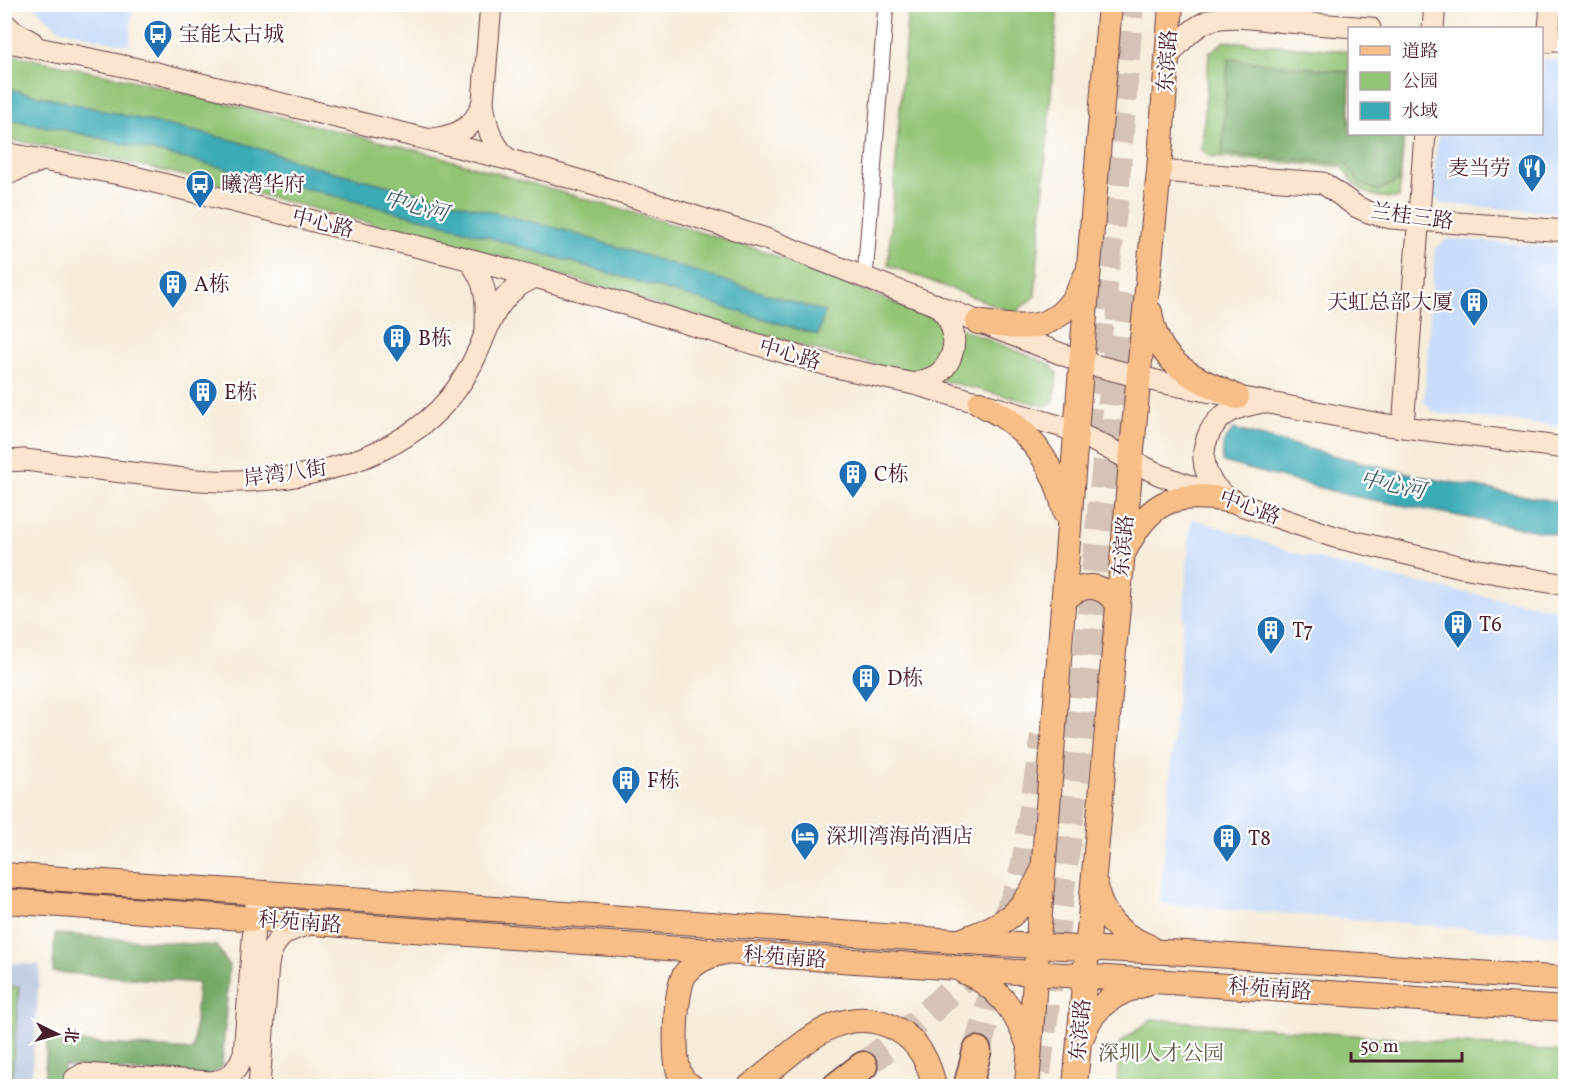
<svg xmlns="http://www.w3.org/2000/svg" width="1570" height="1091" viewBox="0 0 1570 1091" font-family="Vollkorn,'Noto Serif SC',serif">
<style>
.built{fill:#c9dcf9}
.industrial{fill:#b6c5de}
.green{fill:#91c475;stroke:#6e7250;stroke-width:1.5}
.forest{fill:#74aa66;stroke:#5f6448;stroke-width:1.5}
.water{fill:#3aabb6;stroke:#426570;stroke-width:1.5}
.lines{fill:none;stroke-linecap:round;stroke-linejoin:round}
.highway-tunnel{stroke:#d4c3b6;stroke-width:28;stroke-dasharray:28 14;stroke-linecap:butt}
.street-casing{stroke:#643e45;stroke-width:17}
.secondary-casing{stroke:#643e45;stroke-width:23}
.primary-casing{stroke:#643e45;stroke-width:26}
.highway-casing{stroke:#643e45;stroke-width:31}
.street{stroke:#fff;stroke-width:15}
.secondary{stroke:#fce5cf;stroke-width:21}
.primary{stroke:#f7be87;stroke-width:24}
.highway{stroke:#f7be87;stroke-width:28}
.labels{text-anchor:middle;stroke-width:4.5;stroke-linejoin:round;paint-order:stroke}
.poi-label{font-size:21px;fill:#4a1f2b;stroke:#fff;text-anchor:start}
.street-label{font-size:21px;fill:#4a1f2b;stroke:#fff}
.park-label{font-size:21px;fill:#635945;stroke:#fff}
.water-label{font-size:22px;font-style:italic;fill:#435e6a;stroke:#fff}
</style>
<rect width="100%" height="100%" fill="#fff"/>
<filter id="ink" filterUnits="userSpaceOnUse"><feTurbulence type="fractalNoise" baseFrequency=".0167" numOctaves="2"/><feDisplacementMap in="SourceGraphic" scale="12" xChannelSelector="R" yChannelSelector="G"/><feConvolveMatrix kernelMatrix="1 2 1 2 8 2 1 2 1" color-interpolation-filters="sRGB"/></filter>
<filter id="wash" filterUnits="userSpaceOnUse"><feTurbulence type="fractalNoise" baseFrequency=".008" numOctaves="4" result="noise"/><feDisplacementMap in="SourceGraphic" scale="24" xChannelSelector="R" yChannelSelector="G"/><feGaussianBlur stdDeviation="1.35" result="paint"/><feColorMatrix in="noise" values="0 0 0 0 0 0 0 0 0 0 0 0 0 0 0 0 0 1.4 0 .05"/><feComposite in="paint" operator="in"/></filter>
<g filter="url(#wash)">
<rect width="100%" height="100%" fill="#f6ecd9"/>
<!-- built -->
<path class="built" d="M32 5H133L130 46 60 29Z
M1542 59 1565 61V213L1442 204 1433 196 1438 134H1542Z
M1448 239 1565 247V427L1435 413 1424 402 1435 248Z
M1191 518 1302 555 1372 573 1451 590 1565 610V936L1160 904Z"/>
<!-- industrial -->
<path class="industrial" d="M4 963 40 965 31 1086H5Z"/>
<!-- green -->
<path class="green" d="M908 5H1058L1035 296 1015 313 888 265Z
M1225 41 1349 51 1350 134H1404L1399 198C1370 198 1357 193 1343 167L1211 157 1202 150 1209 53Z
M4 53 140 82 423 152 758 249 1050 364 1057 374 1054 401 1046 406 821 351 681 312 512 260 211 182 91 154 5 139Z
M4 986 19 987 11 1086H5Z
M1152 1019 1565 1052V1086H1117L1120 1043Z"/>
<!-- forest -->
<path class="forest" d="M1228 59 1349 72 1350 134H1404L1400 180 1378 191 1360 184 1346 164 1222 154Z
M55 934 217 946 229 966 222 1067 207 1077 64 1066 62 1086H44L47 1040 193 1050 198 983 53 972Z"/>
<!-- water -->
<path class="water" d="M5 88 236 141 315 167 560 229 825 312 818 335 440 223 236 171 65 130 5 119Z
M1233 429 1344 458 1438 480 1565 503V536L1347 495 1222 462 1223 444Z"/>
</g>
<g filter="url(#ink)">
<g class="lines">
<!-- highway-tunnel -->
<path class="highway-tunnel" d="M1086 435 1115 195 1130 4
M977 1051 1000 966
M863 1066C929 1016 1002 955 1023 872 1027 857 1028 842 1030 827 1035 797 1040 766 1044 736
M1037 1073 1073 796 1123 290"/>
<!-- street casing -->
<g class="street-casing">
<path id="street" d="M1548 42 1566 44
M865 277 886 4"/>
</g>
<!-- secondary casing -->
<g class="secondary-casing">
<path id="secondary" d="M491 4 483 101C486 126 490 140 507 159
M4 23 13 31 32 42
M1433 28 1435 4
M4 41 152 72 430 140 507 159 618 192 766 239 1082 362 1164 383 1380 424 1566 448
M1542 42H1548L1551 4
M1167 58C1178 45 1189 31 1204 23 1225 12 1263 20 1287 22 1315 24 1343 26 1370 28
M433 139C459 135 475 128 483 101
M4 153 130 176 468 259 536 277 735 338 831 366 914 384 1063 427 1090 439 1158 474 1241 505 1335 537 1462 567 1566 585
M1159 171 1323 183 1357 207 1368 212 1391 218 1566 231
M4 176 14 171 43 160
M468 259C487 282 487 299 486 328
M914 384C922 381 930 379 937 375 953 363 958 341 950 323 947 315 941 310 935 304
M1403 427 1425 134
M4 461 25 460C64 465 103 470 142 474 174 478 206 482 237 481 312 480 398 458 448 400 461 385 471 367 479 349 488 327 496 303 516 288 522 283 529 280 536 277
M1228 498C1219 492 1211 483 1207 473 1198 450 1209 422 1231 411 1239 407 1249 405 1258 403
M73 1086 75 1079 83 1074 212 1082C231 1079 237 1071 244 1053L256 902
M259 1086 268 964C273 937 287 929 312 924"/>
</g>
<!-- primary casing -->
<g class="primary-casing">
<path id="primary" d="M1150 312C1157 366 1194 377 1237 397
M978 322C1032 331 1062 332 1086 275
M980 403C988 408 997 412 1004 417 1037 439 1058 475 1065 513
M1125 550C1151 498 1176 491 1232 501
M1064 600C1083 581 1102 583 1118 604
M4 875 998 944 1186 953 1566 979
M1096 885C1100 917 1120 935 1148 946
M4 901 723 952 1566 1009
M965 939C1004 925 1023 912 1041 874
M963 971C998 986 1016 1011 1029 1046
M1083 1035C1092 1006 1119 990 1147 984
M691 1086C686 1083 681 1078 679 1072 673 1054 675 989 685 974 694 962 706 957 721 953
M750 1086C794 1055 838 996 898 1030 920 1043 929 1063 934 1086
M1027 1086 1083 341 1110 4
M1075 1086 1141 350 1159 171 1171 4"/>
</g>
<!-- highway casing -->
<g class="highway-casing">
<path id="highway" d="M837 1086 863 1066
M968 1086 977 1051"/>
</g>
<!-- street -->
<use href="#street" class="street"/>
<!-- secondary -->
<use href="#secondary" class="secondary"/>
<!-- primary -->
<use href="#primary" class="primary"/>
<!-- highway -->
<use href="#highway" class="highway"/>
</g>
</g>
<!-- icons -->
<defs>
<g id="bus-pin" transform="scale(1.5)"><path d="M0 17L-7.5 6A9.5 9.5 0 1 1 7.5 6Z" fill="#1f6fb2" stroke="#fff"/><path d="M-5-6H5V4H4V6H2V4H-2V6H-4V4H-5ZM-3.5-4V0h7V-4ZM-3.5 1.2v1.5H-2V1.2ZM2 1.2v1.5H3.5V1.2Z" fill="#fff"/></g>
<g id="restaurant-pin" transform="scale(1.5)"><path d="M0 17L-7.5 6A9.5 9.5 0 1 1 7.5 6Z" fill="#1f6fb2" stroke="#fff"/><path d="M-5-6h1v4h1v-4h1v4h1v-4h1v5L-1.5 .5V6h-2V.5L-5-1ZM5-6V6H3V1.5H1.5Q1.5-4 5-6Z" fill="#fff"/></g>
<g id="building-pin" transform="scale(1.5)"><path d="M0 17L-7.5 6A9.5 9.5 0 1 1 7.5 6Z" fill="#1f6fb2" stroke="#fff"/><path d="M-4-6H4V6H1V3H-1V6H-4ZM-2.5-4.3h1.7v1.8h-1.7ZM.8-4.3h1.7v1.8H.8ZM-2.5-1h1.7V.8h-1.7ZM.8-1h1.7V.8H.8Z" fill="#fff"/></g>
<g id="hotel-pin" transform="scale(1.5)"><path d="M0 17L-7.5 6A9.5 9.5 0 1 1 7.5 6Z" fill="#1f6fb2" stroke="#fff"/><path d="M-6-4.5h1.5V1H6V5H4.5V3h-9V5H-6ZM-4 0a1.8 1.8 0 1 1 3.6 0ZM.5 0V-2.5h3Q6-2.5 6 0Z" fill="#fff"/></g>
</defs>
<g fill-rule="evenodd">
<use href="#bus-pin" x="158" y="34"/>
<use href="#restaurant-pin" x="1532" y="168"/>
<use href="#bus-pin" x="200" y="184"/>
<use href="#building-pin" x="173" y="284"/>
<use href="#building-pin" x="1474" y="302"/>
<use href="#building-pin" x="397" y="338"/>
<use href="#building-pin" x="203" y="392"/>
<use href="#building-pin" x="853" y="474"/>
<use href="#building-pin" x="1458" y="624"/>
<use href="#building-pin" x="1271" y="630"/>
<use href="#building-pin" x="866" y="678"/>
<use href="#building-pin" x="626" y="780"/>
<use href="#hotel-pin" x="805" y="836"/>
<use href="#building-pin" x="1227" y="838"/>
</g>
<g class="labels">
<!-- poi labels -->
<g class="poi-label">
<text x="179" y="41">宝能太古城</text>
<text x="1511" y="175" text-anchor="end">麦当劳</text>
<text x="221" y="191">曦湾华府</text>
<text x="194" y="291">A栋</text>
<text x="1453" y="309" text-anchor="end">天虹总部大厦</text>
<text x="418" y="345">B栋</text>
<text x="224" y="399">E栋</text>
<text x="874" y="481">C栋</text>
<text x="1479" y="631">T6</text>
<text x="1292" y="637">T7</text>
<text x="887" y="685">D栋</text>
<text x="647" y="787">F栋</text>
<text x="826" y="843">深圳湾海尚酒店</text>
<text x="1248" y="845">T8</text>
</g>
<!-- street labels -->
<g class="street-label">
<text transform="translate(1167 61) rotate(-86)" y="7">东滨路</text>
<text transform="translate(1412 216) rotate(8)" y="7">兰桂三路</text>
<text transform="translate(323 223) rotate(14)" y="7">中心路</text>
<text transform="translate(790 354) rotate(16)" y="7">中心路</text>
<text transform="translate(285 473) rotate(-8)" y="7">岸湾八街</text>
<text transform="translate(1250 507) rotate(20)" y="7">中心路</text>
<text transform="translate(1123 546) rotate(-85)" y="7">东滨路</text>
<text transform="translate(300 922) rotate(4)" y="7">科苑南路</text>
<text transform="translate(785 957) rotate(4)" y="7">科苑南路</text>
<text transform="translate(1270 989) rotate(4)" y="7">科苑南路</text>
<text transform="translate(1080 1030) rotate(-85)" y="7">东滨路</text>
</g>
<!-- park labels -->
<g class="park-label">
<text x="1161" y="1060">深圳人才公园</text>
</g>
<!-- water labels -->
<g class="water-label">
<text transform="translate(416 205) rotate(15)" y="8">中心河</text>
<text transform="translate(1393 484) rotate(12)" y="8">中心河</text>
</g>
</g>
<!-- margin -->
<rect width="1570" height="1091" fill="none" stroke="#fff" stroke-width="24"/>
<!-- legend -->
<rect x="1348" y="27" width="195" height="108" fill="#ffffff" stroke="#b7a5aa" stroke-width="1.5"/>
<rect x="1360" y="46" width="30" height="9" fill="#f7be87" stroke="#b7a5aa" stroke-width="1.5"/>
<text x="1402" y="57" font-size="18" fill="#4a1f2b">道路</text>
<rect x="1360" y="72" width="30" height="18" fill="#91c475" stroke="#b7a5aa" stroke-width="1.5"/>
<text x="1402" y="87" font-size="18" fill="#4a1f2b">公园</text>
<rect x="1360" y="102" width="30" height="18" fill="#3aabb6" stroke="#b7a5aa" stroke-width="1.5"/>
<text x="1402" y="117" font-size="18" fill="#4a1f2b">水域</text>
<!-- north arrow -->
<g transform="translate(57 1034) rotate(95)" stroke="#ffffff" stroke-width="4.5" paint-order="stroke">
<path d="M0-4.5L10 22L0 15L-10 22Z" fill="#4a1f2b"/>
<text y="-9" font-size="16" font-weight="bold" text-anchor="middle" fill="#4a1f2b">北</text>
</g>
<!-- scale -->
<path d="M1351 1052v9h111v-9" fill="none" stroke="#4a1f2b" stroke-width="3"/>
<text x="1360" y="1052" font-size="18" fill="#4a1f2b" stroke="#ffffff" stroke-width="4.5" paint-order="stroke">50 m</text>
</svg>
